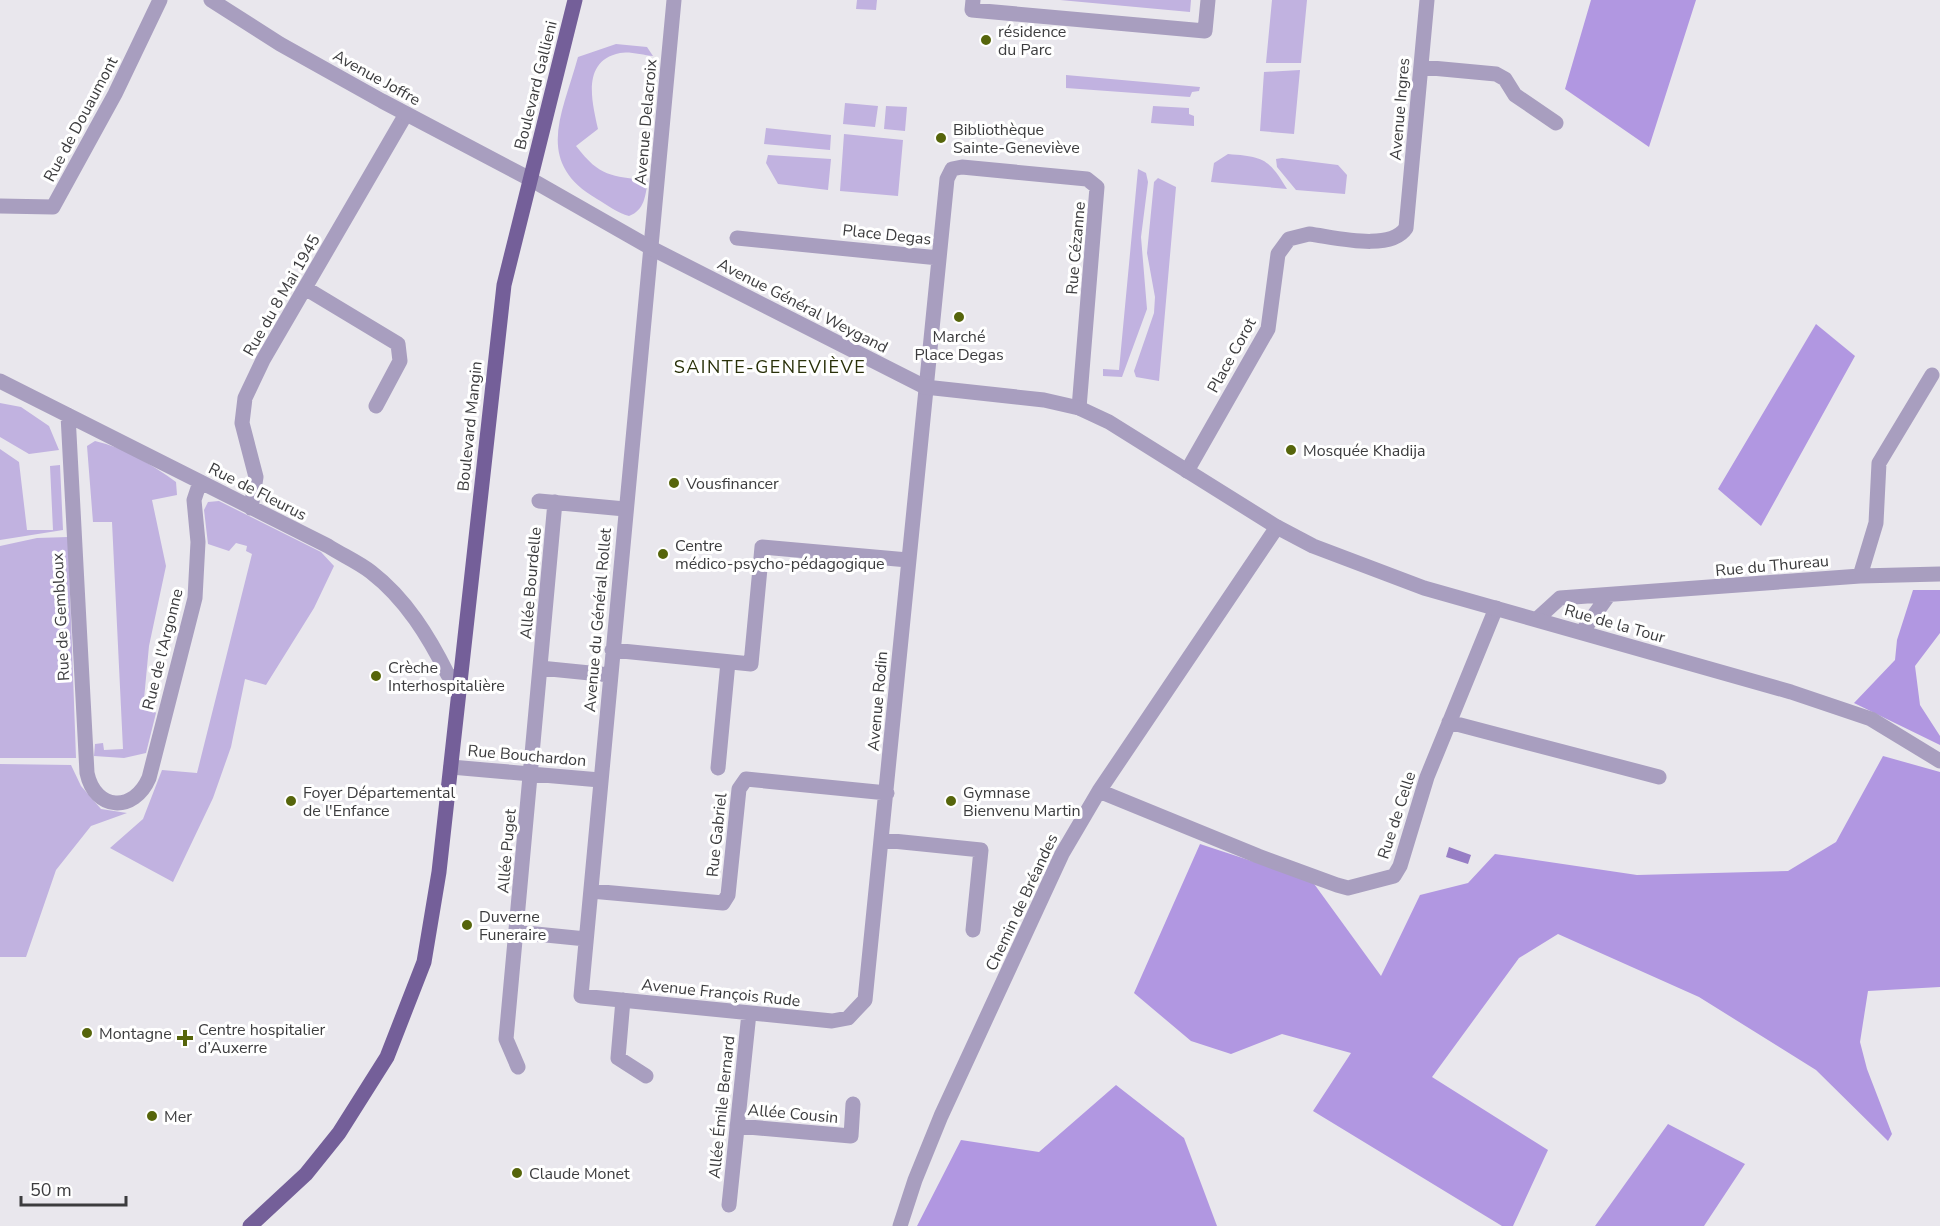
<svg xmlns="http://www.w3.org/2000/svg" width="1940" height="1226" viewBox="0 0 1940 1226" font-family="'Nunito Sans',sans-serif">
<style>
.green{fill:#c1b2e0}
.forest{fill:#b197e1}
.water{fill:#977ec5}
.lines{fill:none;stroke-linecap:round;stroke-linejoin:round}
.minor{stroke:#a89ebf;stroke-width:15}
.tertiary{stroke:#a89ebf;stroke-width:15}
.primary{stroke:#745f99;stroke-width:15}
.poi-dot{fill:#56650b;stroke:#fff;stroke-width:2}
.labels{text-anchor:middle;stroke-width:6;stroke-linejoin:round;paint-order:stroke}
.poi-label{font-size:16px;fill:#3c3c3e;stroke:#fff;text-anchor:start}
.street-label{font-size:16px;fill:#3c3c3e;stroke:#fff}
.neighbourhood-label{font-size:18px;letter-spacing:1.5px;fill:#293009;stroke:#fff}
</style>
<rect width="100%" height="100%" fill="#e9e7ed"/>
<!-- green -->
<path class="green" d="M857 0H877L876 10 856 9Z
M1060 0H1191L1190 12Z
M1272 0H1307L1301 63H1266Z
M616 44 647 47 653 56C643 55 629 51 620 53 581 61 592 102 598 129L576 146C601 178 610 175 648 181 645 196 645 210 629 216 618 213 607 205 597 199 533 162 563 113 578 57Z
M1300 70 1294 134 1260 131 1264 72Z
M1066 75 1200 87 1199 91 1192 92 1190 97 1066 88Z
M845 103 878 106 875 127 843 124Z
M886 106 907 107 905 131 884 129Z
M1153 106 1189 108V114L1194 116V126L1151 123Z
M766 128 831 135 830 150 764 144Z
M844 134 903 140 898 196 840 191Z
M1228 154C1264 157 1268 158 1287 189L1211 182 1214 163Z
M768 155 831 159 828 190 778 184 766 163Z
M1282 158 1338 165 1347 175 1345 194 1296 190 1277 167 1276 159Z
M1138 169 1146 173 1148 182 1141 237 1147 309 1122 377 1103 376V369L1119 370Z
M1158 178 1176 187 1159 381 1136 377 1134 371 1154 313 1155 297 1147 253 1154 182Z
M0 403 21 407 49 426 59 450 29 454 0 437Z
M95 441C125 448 151 464 176 482L177 495 152 500 166 566 149 646 144 699 156 713 146 753 124 758 94 756 95 744 103 743 104 750 123 749 112 522H93L87 446Z
M0 449 19 462 27 530H53L50 466 60 465 63 530 0 540Z
M219 501 321 552 334 566 314 608 266 685 245 679 231 747 213 798 173 882 110 848 143 819 162 770 197 773 252 554 246 551 247 546 236 543 229 551 208 544 204 510 208 502Z
M68 537 76 758H0V546L37 538Z
M0 764 71 765 81 786 101 809 127 813 91 826 56 870 26 957H0Z"/>
<!-- forest -->
<path class="forest" d="M1591 0H1696L1649 147 1565 89Z
M1816 324 1855 356 1761 526 1718 489Z
M1913 590H1940V633L1915 666 1920 705 1940 736V745L1854 703 1895 660 1897 640Z
M1883 756 1940 772V987L1868 991 1860 1042 1867 1069 1892 1134 1888 1141 1816 1070 1699 997 1558 934 1519 958 1432 1077 1548 1150 1513 1226H1502L1313 1111 1351 1053 1282 1034 1231 1054 1191 1041 1134 993 1200 844 1312 881 1381 976 1420 895 1468 883 1495 854 1637 875 1788 871 1836 842Z
M1116 1085 1184 1138 1217 1226H917L961 1140 1039 1152Z
M1668 1124 1745 1164 1704 1226H1595Z"/>
<!-- water -->
<path class="water" d="M1449 847 1471 855 1468 864 1446 857Z"/>
<g class="lines">
<!-- minor -->
<path class="minor" d="M674 0 581 996 832 1021 848 1018 865 1000 947 179 952 169 962 167 1087 179 1097 187 1079 408
M973 0 972 10 1205 31 1208 0
M1421 67 1496 74 1505 79 1515 95 1556 123
M0 206 53 207 115 94 160 0
M737 238 939 258
M305 288 398 344 400 361 376 406
M0 381 328 546C342 555 358 562 371 572 406 599 429 637 448 675L460 679
M68 415 87 773C95 811 134 813 149 778L195 598 198 542 194 500 200 482
M1187 471 1268 329 1278 254 1289 239 1309 234C1334 237 1390 252 1406 228L1427 0
M539 501 625 509
M251 508 256 477 242 423 245 398 263 360 406 114
M1860 576 1876 523 1879 463 1932 375
M1537 619 1560 598 1860 576 1940 574
M1582 632 1608 596
M612 650 751 664 762 547 908 560
M540 668 610 675
M1449 722 1659 777
M451 767 600 780
M718 768 728 662
M1099 791 1258 856 1337 885 1348 888 1394 876 1400 866 1427 777 1496 608
M883 840 981 850 973 930
M591 891 723 903 728 895 739 789 746 779 887 793
M516 932 586 939
M623 1000 618 1058 646 1076
M518 1067 506 1039 555 502
M737 1126 851 1136 853 1104
M729 1205 749 1013
M900 1226 915 1180 941 1116 1062 854 1099 791 1277 527"/>
<!-- tertiary -->
<path class="tertiary" d="M211 0 280 44 382 101 530 179 651 248 925 387 1044 400 1079 408 1109 422 1277 527 1313 546 1424 588 1791 692 1871 719 1940 761"/>
<!-- primary -->
<path class="primary" d="M250 1226 306 1174 339 1133 387 1057 424 962 439 872 504 285 575 0"/>
</g>
<!-- markers -->
<g class="poi-dot">
<circle cx="986" cy="40" r="6"/>
<circle cx="941" cy="138" r="6"/>
<circle cx="959" cy="317" r="6"/>
<circle cx="1291" cy="450" r="6"/>
<circle cx="674" cy="483" r="6"/>
<circle cx="663" cy="554" r="6"/>
<circle cx="376" cy="676" r="6"/>
<circle cx="291" cy="801" r="6"/>
<circle cx="951" cy="801" r="6"/>
<circle cx="467" cy="925" r="6"/>
<circle cx="87" cy="1033" r="6"/>
<path d="M182 1029h6v6h6v6h-6v6h-6v-6h-6v-6h6z"/>
<circle cx="152" cy="1116" r="6"/>
<circle cx="517" cy="1173" r="6"/>
</g>
<g class="labels">
<!-- poi labels -->
<g class="poi-label">
<text x="998" y="37">résidence<tspan x="998" dy="18">du Parc</tspan></text>
<text x="953" y="135">Bibliothèque<tspan x="953" dy="18">Sainte-Geneviève</tspan></text>
<text x="959" y="342" text-anchor="middle">Marché<tspan x="959" dy="18">Place Degas</tspan></text>
<text x="1303" y="456">Mosquée Khadija</text>
<text x="686" y="489">Vousfinancer</text>
<text x="675" y="551">Centre<tspan x="675" dy="18">médico-psycho-pédagogique</tspan></text>
<text x="388" y="673">Crèche<tspan x="388" dy="18">Interhospitalière</tspan></text>
<text x="303" y="798">Foyer Départemental<tspan x="303" dy="18">de l'Enfance</tspan></text>
<text x="963" y="798">Gymnase<tspan x="963" dy="18">Bienvenu Martin</tspan></text>
<text x="479" y="922">Duverne<tspan x="479" dy="18">Funeraire</tspan></text>
<text x="198" y="1035">Centre hospitalier<tspan x="198" dy="18">d’Auxerre</tspan></text>
<text x="99" y="1039">Montagne</text>
<text x="164" y="1122">Mer</text>
<text x="529" y="1179">Claude Monet</text>
</g>
<!-- street labels -->
<g class="street-label">
<text transform="translate(377 77) rotate(29)" y="6">Avenue Joffre</text>
<text transform="translate(535 85) rotate(-76)" y="6">Boulevard Gallieni</text>
<text transform="translate(1399 109) rotate(-85)" y="6">Avenue Ingres</text>
<text transform="translate(80 119) rotate(-62)" y="6">Rue de Douaumont</text>
<text transform="translate(645 122) rotate(-85)" y="6">Avenue Delacroix</text>
<text transform="translate(887 234) rotate(6)" y="6">Place Degas</text>
<text transform="translate(1075 248) rotate(-85)" y="6">Rue Cézanne</text>
<text transform="translate(281 295) rotate(-60)" y="6">Rue du 8 Mai 1945</text>
<text transform="translate(803 305) rotate(27)" y="6">Avenue Général Weygand</text>
<text transform="translate(1231 355) rotate(-61)" y="6">Place Corot</text>
<text transform="translate(469 426) rotate(-84)" y="6">Boulevard Mangin</text>
<text transform="translate(258 491) rotate(27)" y="6">Rue de Fleurus</text>
<text transform="translate(1772 565) rotate(-5)" y="6">Rue du Thureau</text>
<text transform="translate(530 583) rotate(-85)" y="6">Allée Bourdelle</text>
<text transform="translate(60 617) rotate(-93)" y="6">Rue de Gembloux</text>
<text transform="translate(597 620) rotate(-85)" y="6">Avenue du Général Rollet</text>
<text transform="translate(1615 623) rotate(16)" y="6">Rue de la Tour</text>
<text transform="translate(162 649) rotate(-76)" y="6">Rue de l'Argonne</text>
<text transform="translate(877 701) rotate(-85)" y="6">Avenue Rodin</text>
<text transform="translate(527 755) rotate(5)" y="6">Rue Bouchardon</text>
<text transform="translate(1396 815) rotate(-72)" y="6">Rue de Celle</text>
<text transform="translate(716 835) rotate(-84)" y="6">Rue Gabriel</text>
<text transform="translate(506 851) rotate(-85)" y="6">Allée Puget</text>
<text transform="translate(1021 902) rotate(-65)" y="6">Chemin de Bréandes</text>
<text transform="translate(721 992) rotate(6)" y="6">Avenue François Rude</text>
<text transform="translate(721 1107) rotate(-84)" y="6">Allée Émile Bernard</text>
<text transform="translate(793 1113) rotate(5)" y="6">Allée Cousin</text>
</g>
<!-- neighbourhood labels -->
<g class="neighbourhood-label">
<text x="770" y="373">SAINTE-GENEVIÈVE</text>
</g>
</g>
<!-- scale -->
<path d="M21 1196v9h105v-9" fill="none" stroke="#3c3c3e" stroke-width="3"/>
<text x="30" y="1196" font-size="18" fill="#3c3c3e" stroke="#ffffff" stroke-width="4.5" paint-order="stroke">50 m</text>
</svg>
